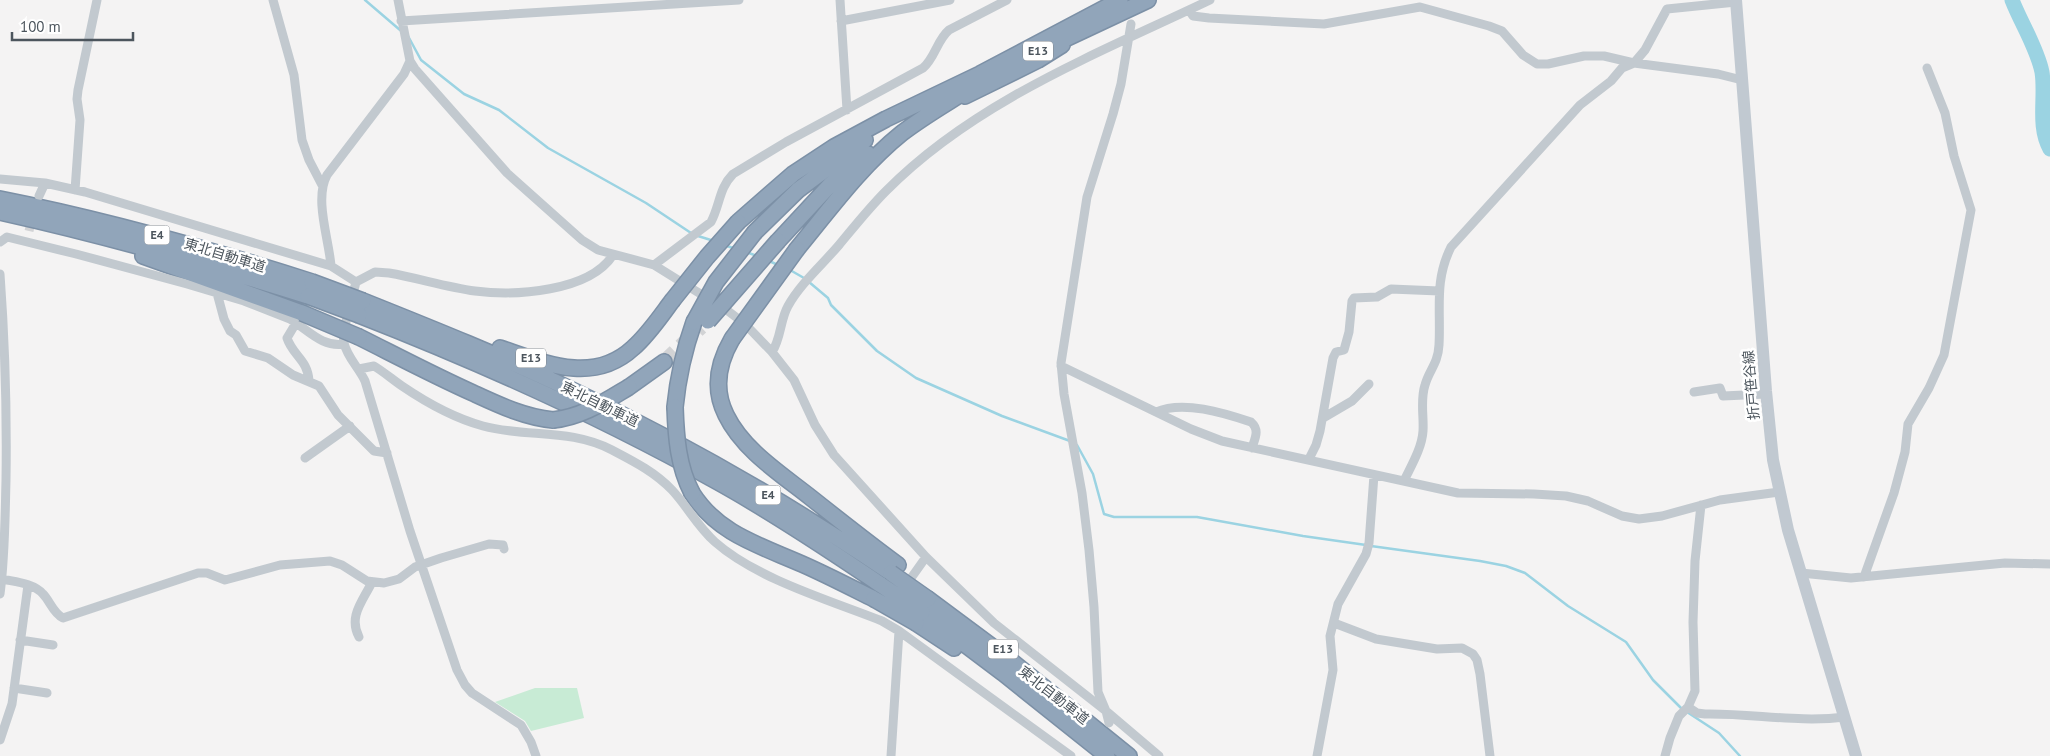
<svg xmlns="http://www.w3.org/2000/svg" width="2050" height="756" viewBox="0 0 2050 756" font-family="'PT Sans','Noto Sans JP',sans-serif">
<style>
.green{fill:#c8ebd5}
.lines{fill:none;stroke-linecap:round;stroke-linejoin:round}
.stream{stroke:#9bd3e2;stroke-width:2.5}
.river{stroke:#9bd3e2;stroke-width:15}
.minor-tunnel{stroke:#d2d3d5;stroke-width:9;stroke-dasharray:9 4.5;stroke-linecap:butt}
.motorway-tunnel{stroke:#d2d3d5;stroke-width:15;stroke-dasharray:15 8;stroke-linecap:butt}
.motorway-casing{stroke:#7c90a6;stroke-width:18}
.minor{stroke:#c2c9cf;stroke-width:9}
.secondary{stroke:#c1c9d1;stroke-width:12}
.motorway{stroke:#91a5ba;stroke-width:15}
.motorway-bridge-casing{stroke:#7c90a6;stroke-width:18;stroke-linecap:butt}
.motorway-bridge{stroke:#91a5ba;stroke-width:15}
.labels{text-anchor:middle;stroke-width:5;stroke-linejoin:round;paint-order:stroke}
.shield{fill:#fff;stroke:#82888e;stroke-width:1}
.shield-label{font-size:12px;font-weight:bold;fill:#4c555d}
.street-label{font-size:14px;fill:#4c555d;stroke:#fff}
</style>
<rect width="100%" height="100%" fill="#f4f3f3"/>
<!-- green -->
<path class="green" d="M535 688H577L584 718 531 731 525 721 495 702Z"/>
<g class="lines">
<!-- stream -->
<path class="stream" d="M365 0 400 30
M408 36 421 60 464 94 499 110 548 148 646 203 691 233
M698 236 714 241
M724 245 736 249
M746 252 757 256
M767 260 778 265
M790 270 804 278
M809 282 828 298 831 305 877 351 916 378 1002 416 1070 441
M1077 445 1093 474 1104 514 1114 517H1197L1303 536 1366 545
M1371 546 1480 561 1506 566 1525 573 1568 606 1626 642 1653 680 1682 709
M1687 712 1719 733 1740 756"/>
<!-- river -->
<path class="river" d="M2012 0C2021 23 2037 48 2042 72 2046 97 2037 126 2050 149"/>
<!-- minor-tunnel -->
<path class="minor-tunnel" d="M29 231 33 215"/>
<!-- motorway-tunnel -->
<path class="motorway-tunnel" d="M664 362 701 327"/>
<!-- motorway casing -->
<g class="motorway-casing">
<path id="motorway" d="M1050 46 1148 0
M965 96 1038 60 1062 45
M0 199C106 220 209 249 312 282
M0 212C104 235 206 264 308 296
M738 222 793 174 834 147 886 119 980 74 1120 0
M755 232 798 190 865 140
M778 241 830 185 868 154
M797 249C830 209 861 166 902 133 924 116 949 102 972 87
M143 256 302 313
M363 301C433 329 503 357 572 390 683 443 789 504 891 573
M359 315C482 363 602 417 718 482 774 513 828 549 881 585
M359 337C397 356 435 376 473 393 499 405 524 417 553 420
M732 339C718 363 713 389 726 415 743 450 781 474 810 497 839 520 868 543 898 565
M500 348C544 363 593 385 633 348 648 335 660 317 672 301
M629 387 664 362
M675 407C678 377 684 350 694 322
M692 493C718 534 759 545 802 564 827 575 850 587 874 599
M928 599 1010 660 1129 756
M922 612 1003 673 1107 756
M916 623 954 648"/>
</g>
<!-- minor -->
<path class="minor" d="M273 0 294 75 302 140 309 160 322 185
M398 0 410 61 415 69 507 173 582 240 598 250 654 265 711 222C720 205 719 188 733 174L786 142 923 68C935 58 937 40 949 30L1007 0
M840 0 847 110
M1189 10 1193 16 1209 18 1324 24 1420 7 1489 26 1502 31 1523 55 1537 64H1548L1584 56H1604L1634 63 1718 74 1742 80
M401 21 739 0
M841 21 950 0
M1131 24 1121 84 1113 114 1087 197 1061 363 1064 394 1082 493 1089 550 1094 607 1098 692 1106 711 1159 756
M0 179 45 183 85 192 331 266
M75 190 80 120 77 99 78 90 97 0
M39 196 45 183
M0 242 7 237 76 254 187 284 244 301 290 319 296 323 287 338C293 356 308 360 309 381
M654 265 728 311 745 324 772 352 794 380 815 425 834 455 926 557 994 623 1106 711 1109 723
M0 274C5 343 7 411 6 480 5 518 5 556 0 594
M356 282 331 266C329 239 314 199 327 175L404 74 410 61
M217 293 224 319 230 331 236 335 245 351 268 358 293 375 319 386 338 415 374 451 387 453
M296 323C312 334 324 347 344 344
M772 352C781 339 780 320 788 306 800 284 822 265 839 245 854 227 869 208 886 191 975 101 1097 54 1210 0
M1061 366 1191 429 1222 441 1458 493 1534 494 1566 496 1588 501 1622 516 1639 519 1662 516 1720 500 1779 492
M359 369 374 366C384 372 393 380 402 386 427 403 454 418 483 426 528 438 569 428 612 450 633 461 655 472 672 490 687 506 698 527 715 542 757 579 829 600 882 621L899 631 1071 756
M1694 392 1720 388 1723 396 1766 394
M1156 412C1183 400 1224 413 1251 422 1260 430 1255 438 1252 448
M1323 418 1352 401 1369 384
M305 458 350 426
M1309 459 1316 445 1320 431 1333 358 1336 352 1344 350 1349 332 1352 301 1354 298 1377 297 1391 289 1439 291
M1404 481C1411 466 1422 448 1423 431 1424 416 1420 400 1425 385 1429 370 1438 364 1439 345 1441 309 1434 281 1451 247L1580 105 1611 81 1622 68 1634 63 1645 50 1667 9 1736 2
M1801 573 1851 578 2005 563 2050 564
M1864 577 1894 493 1905 452 1908 424 1929 388 1944 355 1971 210 1954 156 1945 113 1927 68
M2 579C15 582 33 583 43 594 50 601 53 613 63 618L198 573H207L225 580 280 565 330 561 342 565 367 581 384 583 399 579 415 567 441 558 489 544 503 545 504 549
M904 588 926 557
M1334 623 1376 639 1437 649 1462 648 1473 654 1477 660 1480 674 1490 756
M359 637C348 616 363 601 372 582
M20 640 53 645
M14 688 47 693
M1688 707 1697 713 1705 714C1752 713 1798 723 1845 717
M0 740 12 704 28 585
M536 756 531 742 521 725 472 693 465 685 457 670 410 531 365 381C359 368 347 357 344 343 341 333 353 295 356 282L375 272 389 273C418 278 446 287 475 291 515 296 589 292 613 255
M891 756 899 631
M1317 756 1333 670 1330 636 1338 604 1366 554 1369 543 1374 475
M1665 756 1670 738 1679 716 1688 707 1695 691 1693 622 1695 561 1701 505"/>
<!-- secondary -->
<path class="secondary" d="M1736 0 1766 391 1773 460 1788 530 1856 756"/>
<!-- motorway -->
<use href="#motorway" class="motorway"/>
<!-- motorway-bridge casing -->
<g class="motorway-bridge-casing">
<path id="motorway-bridge" d="M312 282 363 301
M308 296 359 315
M672 301 707 257 738 222
M302 313 359 337
M708 321 778 241
M694 322 716 282 755 232
M732 339 797 249
M675 407C676 437 678 466 692 493
M553 420C582 417 604 402 629 387
M891 573 928 599
M881 585 922 612
M874 599 916 623"/>
</g>
<!-- motorway-bridge -->
<use href="#motorway-bridge" class="motorway-bridge"/>
</g>
<g class="labels">
<!-- shield labels -->
<g class="shield">
<rect x="1023" y="41.5" width="30" height="19" rx="4"/>
<rect x="144.5" y="225.5" width="25" height="19" rx="4"/>
<rect x="516" y="348.5" width="30" height="19" rx="4"/>
<rect x="755.5" y="485.5" width="25" height="19" rx="4"/>
<rect x="988" y="639.5" width="30" height="19" rx="4"/>
</g>
<g class="shield-label">
<text x="1038" y="55">E13</text>
<text x="157" y="239">E4</text>
<text x="531" y="362">E13</text>
<text x="768" y="499">E4</text>
<text x="1003" y="653">E13</text>
</g>
<!-- street labels -->
<g class="street-label">
<text transform="translate(225 255) rotate(17)" y="5">東北自動車道</text>
<text transform="translate(1751 385) rotate(-95)" y="5">折戸笹谷線</text>
<text transform="translate(600 404) rotate(26)" y="5">東北自動車道</text>
<text transform="translate(1054 695) rotate(38)" y="5">東北自動車道</text>
</g>
</g>
<!-- scale -->
<path d="M12 32v8h121v-8" fill="none" stroke="#4c555d" stroke-width="2.5"/>
<text x="20" y="32" font-size="15" fill="#4c555d" stroke="#ffffff" stroke-width="4" paint-order="stroke">100 m</text>
</svg>
